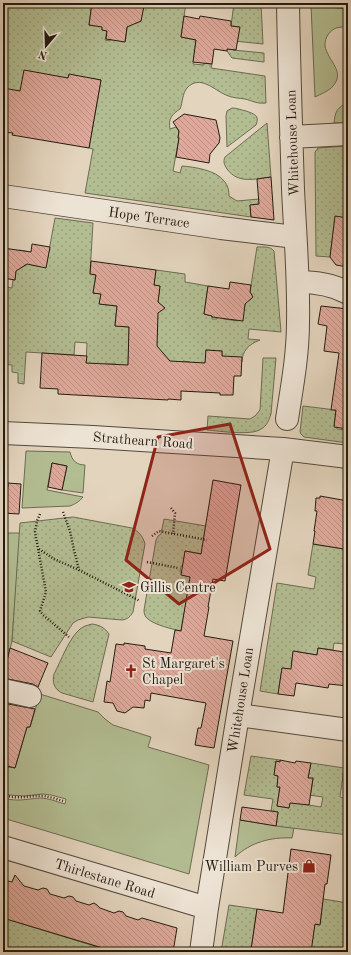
<svg xmlns="http://www.w3.org/2000/svg" width="351" height="955" viewBox="0 0 351 955" font-family="'Old Standard TT',serif">
<style>
.grass{fill:#b3bd92;stroke:#6b6c52}
.garden{fill:url(#garden-dots);stroke:#6b6c52}
.building{fill:url(#building-back-hatch);stroke:#231b11}
.lines{fill:none;stroke-linecap:round;stroke-linejoin:round}
.minor-casing{stroke:#53493c;stroke-width:24}
.path{stroke:#231b11;stroke-width:2.5;stroke-dasharray:1 2;stroke-linecap:butt}
.minor{stroke:#ede3d4;stroke-width:22}
.marked{fill:#8f2418;fill-opacity:0.2;stroke:#8f2418;stroke-width:3;stroke-linejoin:round}
.labels{text-anchor:middle;stroke-width:4;stroke-linejoin:round;paint-order:stroke}
.street-label{font-size:14px;fill:#231b11;stroke:#ede3d4}
.poi-label{font-size:14px;fill:#231b11;stroke:#ede3d4;text-anchor:start}
</style>
<defs>
<pattern id="garden-dots" width="8" height="8" patternUnits="userSpaceOnUse"><rect width="8" height="8" fill="#b3bd92"/><path d="M2 2h.1M6 6h.1" fill="none" stroke="#9aa27d" stroke-width="1.8" stroke-linecap="round"/></pattern>
<pattern id="building-back-hatch" width="6" height="6" patternUnits="userSpaceOnUse"><rect width="6" height="6" fill="#dea99b"/><path d="M-1 5l2 2M0 0l6 6M5-1l2 2" fill="none" stroke="#be9184"/></pattern>
</defs>
<rect width="100%" height="100%" fill="#e3d4bd"/>
<filter id="stains"><feTurbulence type="fractalNoise" baseFrequency=".005" numOctaves="4"/><feColorMatrix values="0 0 0 0 .2 0 0 0 0 .09 0 0 0 0 .02 0 0 0 .5 -.17"/></filter>
<radialGradient id="worn" r=".72"><stop offset=".6" stop-color="#630" stop-opacity="0"/><stop offset="1" stop-color="#630" stop-opacity=".3"/></radialGradient>
<!-- grass -->
<path class="grass" d="M311 5 348 9V26C344 27 340 27 336 28 327 32 322 43 327 52 332 64 344 73 333 86 329 91 321 94 315 97Z
M348 103V123H334C335 112 337 107 348 103Z
M26 451 70 452C72 461 77 465 85 465L83 493 62 490 67 466 52 463 47 490 83 497C79 502 75 504 70 506L22 508Z
M3 533H20L12 641 5 669H3Z
M40 694 98 712 105 719 113 725 151 737 148 747 209 765 189 874 3 818V798C19 802 25 799 40 798 49 798 57 802 65 804L66 799 51 795 43 794 24 796 9 795 3 793V767L8 768 9 767 15 768 27 727H30Z
M240 820 294 828 292 838C271 837 251 842 235 857Z"/>
<!-- garden -->
<path class="garden" d="M3 3H92L89 25 95 26 96 17 104 18 102 30 107 31 105 40 110 41 113 19 125 42 128 22 137 23 141 21 143 6 131 4 132 3H186L181 37 196 40 193 64 204 65V63L212 64 211 68 265 76 266 103C257 104 253 101 245 99 239 98 232 98 226 95 214 90 200 74 187 88 182 94 183 102 180 109 172 114 168 119 170 129L176 127 179 131 178 137 179 138 173 171 180 173 182 166C194 167 216 170 224 181 228 185 229 191 229 196L237 201 259 199V204L250 205 251 217 85 193 93 149 89 148 101 80 69 75 68 78 19 99 3 88Z
M234 3H261L263 44 234 41 233 50 264 53V62L232 58 227 51 229 38 239 27 231 26Z
M232 108C237 108 241 110 246 111 254 114 260 115 256 125L227 147 226 116 227 111Z
M267 123 271 177C254 179 238 184 227 169 224 164 223 162 225 157Z
M348 146V218L335 217 330 257 316 256 315 152 318 148Z
M55 218 93 223 90 273 96 275 93 293 101 294 100 304 117 306 115 326 129 327 128 369 115 373 116 364H105V366L86 364 87 343 75 342 74 355 26 352 24 384 18 383V373L12 372V365L3 364V291H6V287L12 288 13 280H15L16 267 21 268 26 265 27 259 19 250 31 252V265L46 267Z
M257 247C263 247 270 246 274 251L281 332 249 329 248 339 260 340C249 344 242 351 242 362L222 356V351L206 350 205 369H190V362L183 361 182 373 161 362 166 357 159 349 147 359 136 299 162 306 158 302 160 286 154 285 156 270 185 274V282L208 286 204 314 212 316V319H217V316L224 319 238 321 240 309 244 310 246 300 249 301 252 298V295L250 292Z
M263 358H276L271 414C269 420 267 426 261 429 252 436 219 431 207 430L208 416 250 419 255 416 260 410Z
M303 406 336 410 334 426 337 427V429L346 430V428L348 429V443L304 437 301 434 300 432Z
M73 517 132 528C138 531 143 536 145 544L133 612C130 617 128 619 122 620L88 617 78 620 73 623 51 657 12 641 20 523Z
M164 519 206 526 204 537 209 555 185 551 183 566H181L180 572 191 575 181 631C172 629 155 625 148 619 145 617 144 614 144 610L156 540 158 536 161 534Z
M348 524V655H343L345 644 334 643 333 650 318 648 317 655 294 651 291 664 298 666 297 670 282 668 278 694 260 691 277 583 314 589 316 577 308 575 313 544 344 549Z
M92 624C100 625 105 628 109 634L93 702 62 693C54 689 52 682 54 674 61 661 69 638 80 629 84 626 88 625 92 624Z
M251 756 280 760V762L276 761 274 775 278 776 277 787H280L277 806 289 808 290 802 321 807 323 797 309 795 311 792 313 779 308 778 311 763 344 768 340 797 348 799V835L276 826 278 812 271 811 273 799 244 795Z
M323 899 348 903V952H311L309 923 320 924Z
M229 905 257 909 251 950 253 951V952H221Z
M3 918 104 949 116 952H3Z"/>
<!-- building -->
<path class="building" d="M92 3H132L131 4 144 6 141 21 127 27 125 42 106 39 107 31 102 30V27L89 25Z
M184 16 199 19 200 16 231 21V26L240 27 236 50 227 49V51L214 49 212 64 193 62 196 40 181 37Z
M24 70 68 78 69 74 101 80 89 148 12 135 13 133 3 132V88L20 91Z
M184 114 216 120 220 138 219 143 210 154 209 163 176 157 179 138H178L179 131 173 122Z
M271 177 274 220 251 217 250 205 259 204 257 179Z
M335 216 348 218V267L336 265 330 257Z
M32 244 50 247 46 268 27 264 16 271 15 280 3 278V248L31 252Z
M91 261 156 270 154 285 160 286 158 302 165 308 158 313 157 346 170 361 205 363 206 350 222 351V356L242 357 241 376H234L233 395H220V393L181 391V400L168 399V400L58 394V389L40 388 42 353 87 356 86 363 128 365 129 327 115 326 117 306 99 304 101 294 93 293 96 275 90 274Z
M230 282 251 285 250 292 253 297 245 304 243 321 212 317V316L204 314 208 286 229 289Z
M321 306 348 309V429L334 427 336 410H331L339 353 324 351 327 326 318 324Z
M52 463 67 466 62 490 48 487Z
M213 480 241 485 225 581 213 579 208 607H209L204 636 233 641 214 748 195 745 198 728H201L206 703 151 693 150 701 145 700 144 708 133 707 125 713 117 711 113 703 104 702 107 681 110 682 116 644 124 645V643L145 646V649L171 653 175 630 181 631 190 577 181 575 185 551 201 554Z
M8 483 21 484 19 514 3 513V486L8 487Z
M320 496 348 501V524L344 549 313 544 315 531H314L317 511H315L316 498H320Z
M10 648 48 663 38 687 33 684 3 678Z
M318 648 344 652 343 655H348V686L329 684 328 688 296 683 294 696 278 694 282 668 291 669 293 651 317 655Z
M3 703 35 709 30 727H27L15 768 3 765Z
M280 760 295 763 296 761 311 763 308 778H313L309 805 290 803 289 808 277 806 280 787H277L278 776 274 775 276 761 280 762Z
M242 807 278 812 276 826 240 820Z
M291 849 331 855 327 884H325L320 925 315 924 311 952H253V951L251 950 257 909 283 913Z
M15 875 24 886 38 890 43 888 47 889 50 894 64 898 69 896 73 897 76 901 89 905 94 903 97 905 100 908 114 913 119 911 123 912 126 916 138 920 142 918 177 928 173 952H116L3 918V880L12 882Z"/>
<g class="lines">
<!-- minor casing -->
<g class="minor-casing">
<path id="minor" d="M291 137 348 134
M3 196 221 228 295 237
M298 282C316 282 332 284 348 293
M287 419C292 387 298 355 298 322 299 278 295 233 293 189 291 127 289 65 288 3
M3 433 93 437 283 449 348 457
M3 690 30 696
M238 715 348 730
M3 847 207 908
M201 952 207 908 238 715 283 449"/>
</g>
<!-- path -->
<path class="path" d="M171 508 175 513 173 534
M63 512 70 531 74 550 79 570 140 601
M40 514 37 521 35 532 46 592 40 611 43 615 69 637
M152 536 159 531 207 540
M39 549 54 559 79 570
M147 562 178 568
M3 795C20 800 29 795 44 796 50 797 57 799 63 801"/>
<!-- minor -->
<use href="#minor" class="minor"/>
</g>
<!-- marked area -->
<path class="marked" d="M230 424 270 549 179 604 126 560 158 437Z"/>
<!-- icons -->
<defs>
<g id="university-bare" transform="scale(1.08)"><path d="M0-5L7-2L0 1L-7-2ZM-4 1L0 2.5L4 1V4Q0 6-4 4Z" fill="#8f2418" stroke="#ede3d4" stroke-width="2.5" paint-order="stroke"/></g>
<g id="church-bare" transform="scale(1.08)"><path d="M-1.2-6h2.4v3.5h3.3v2.4h-3.3V6h-2.4V-.1h-3.3v-2.4h3.3Z" fill="#8f2418" stroke="#ede3d4" stroke-width="2.5" paint-order="stroke"/></g>
<g id="shop-bare" transform="scale(1.08)"><path d="M-5-2.5h2.3a2.7 3.5 0 0 1 5.4 0H5L5.5 6h-11ZM-1.5-2.5h3a1.5 2.3 0 0 0-3 0Z" fill="#8f2418" stroke="#ede3d4" stroke-width="2.5" paint-order="stroke"/></g>
</defs>
<g fill-rule="evenodd">
<use href="#university-bare" x="129" y="587"/>
<use href="#church-bare" x="131" y="671"/>
<use href="#shop-bare" x="309" y="866"/>
</g>
<g class="labels">
<!-- street labels -->
<g class="street-label">
<text transform="translate(292 143) rotate(-92)" y="5">Whitehouse Loan</text>
<text transform="translate(149 217) rotate(8)" y="5">Hope Terrace</text>
<text transform="translate(143 440) rotate(4)" y="5">Strathearn Road</text>
<text transform="translate(240 700) rotate(-81)" y="5">Whitehouse Loan</text>
<text transform="translate(105 878) rotate(17)" y="5">Thirlestane Road</text>
</g>
<!-- poi labels -->
<g class="poi-label">
<text x="140" y="592">Gillis Centre</text>
<text x="142" y="668">St Margaret's<tspan x="142" dy="16">Chapel</tspan></text>
<text x="298" y="871" text-anchor="end">William Purves</text>
</g>
</g>
<!-- margin -->
<rect width="351" height="955" fill="none" stroke="#e3d4bd" stroke-width="16"/>
<rect x="4" y="4" width="343" height="947" fill="none" stroke="#231b11" stroke-width="2"/>
<rect x="8" y="8" width="335" height="939" fill="none" stroke="#231b11"/>
<!-- north arrow -->
<g transform="translate(46 46) rotate(199)" stroke="#ede3d4" stroke-width="3" paint-order="stroke">
<path d="M0-3L7 15L0 10L-7 15Z" fill="#231b11"/>
<text y="-6" font-size="11" font-weight="bold" text-anchor="middle" fill="#231b11">N</text>
</g>
<rect width="100%" height="100%" filter="url(#stains)"/>
<rect width="100%" height="100%" fill="url(#worn)"/>
</svg>
